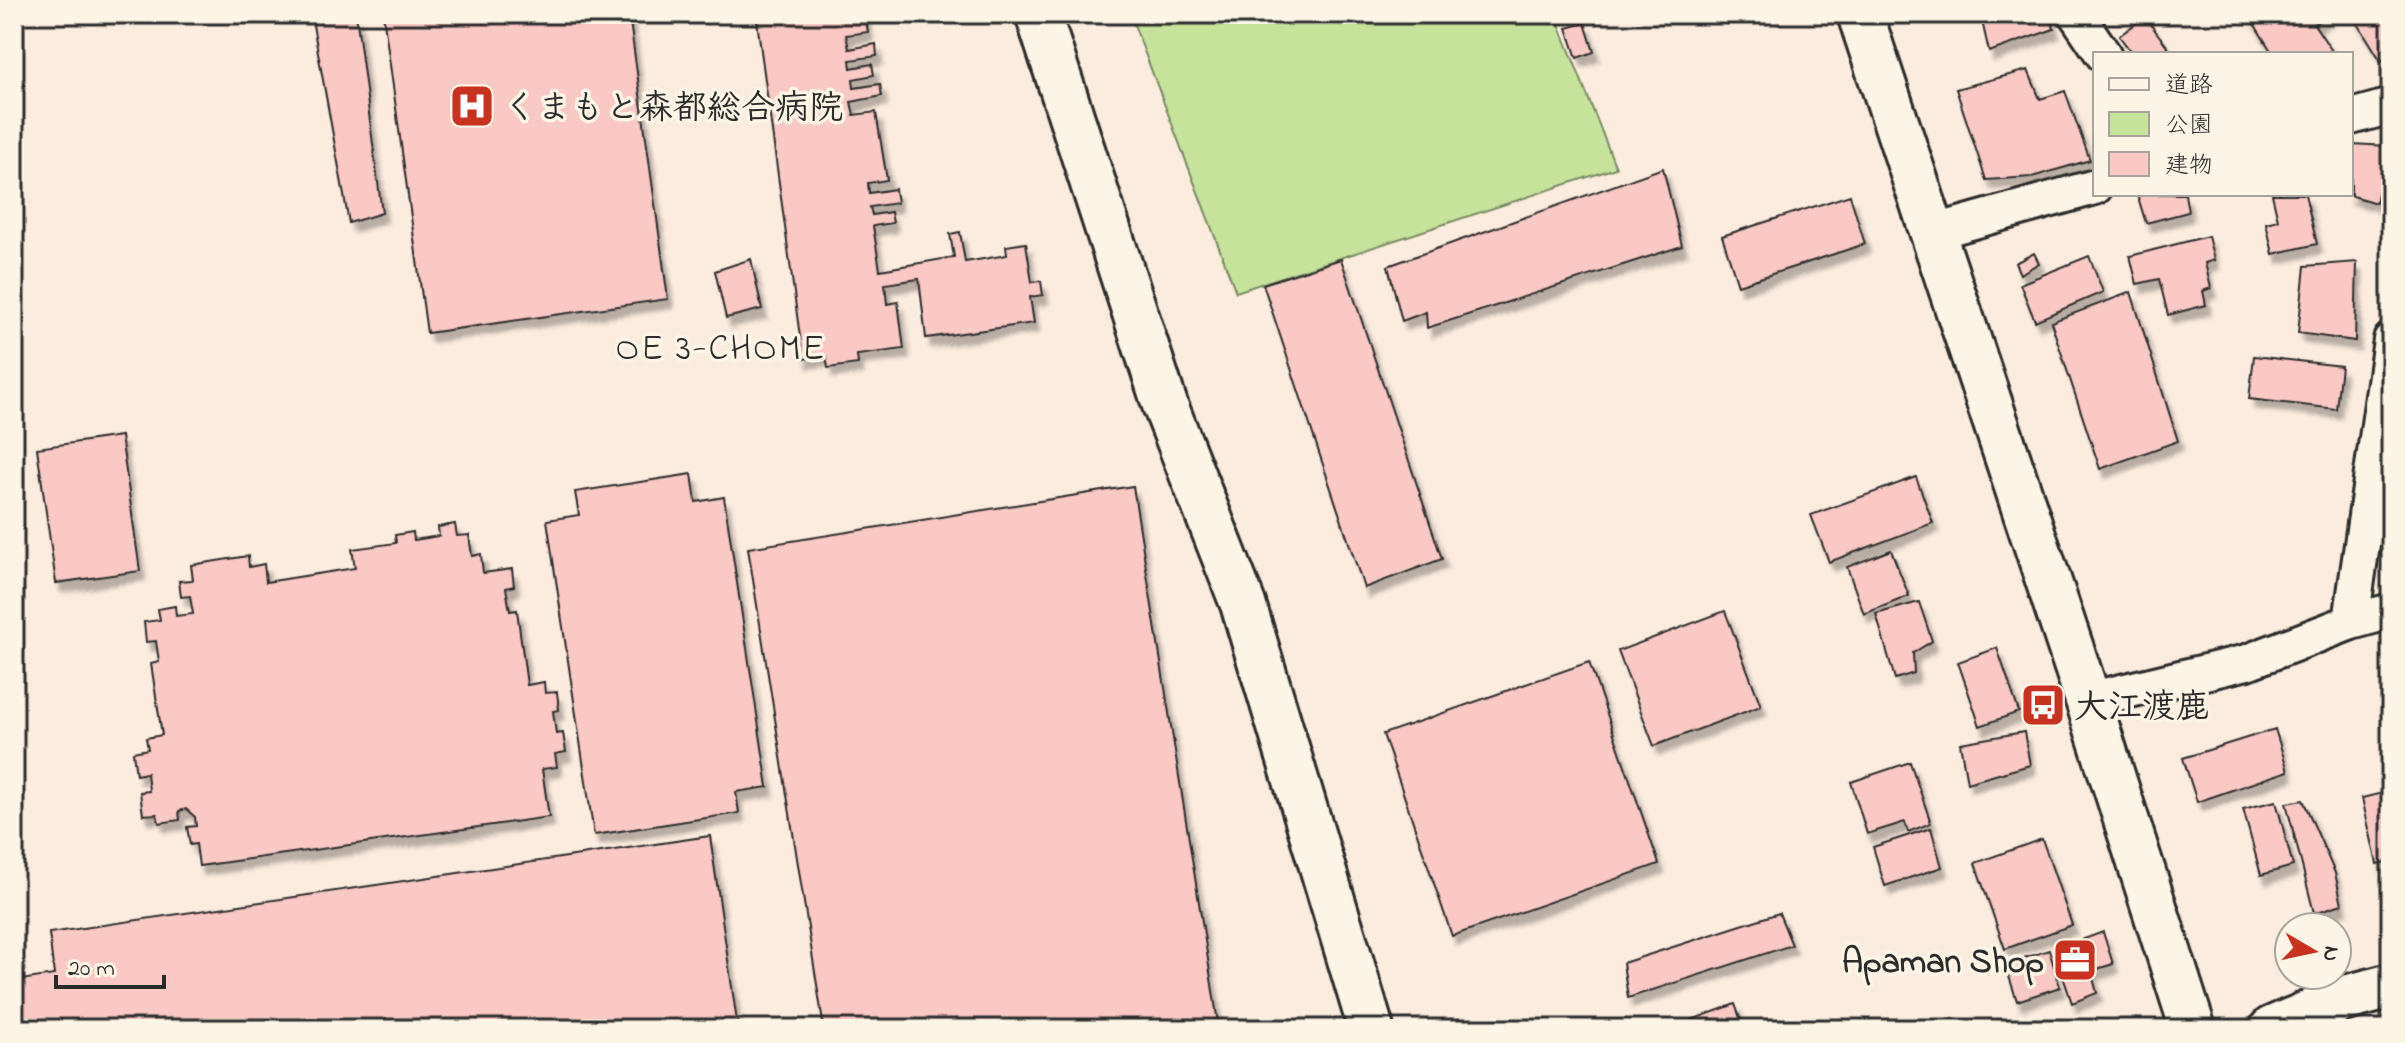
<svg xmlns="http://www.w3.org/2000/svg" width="2405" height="1043" viewBox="0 0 2405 1043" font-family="'Indie Flower','Klee One',sans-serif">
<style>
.green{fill:#c5e39b;stroke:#788763;stroke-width:2}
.building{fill:#fac9c4;stroke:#2b2b2b;stroke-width:2;filter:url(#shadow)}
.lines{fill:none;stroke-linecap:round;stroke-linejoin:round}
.street-casing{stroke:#2b2b2b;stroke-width:40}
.secondary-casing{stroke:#2b2b2b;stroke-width:50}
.street{stroke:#fcf5e5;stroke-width:34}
.secondary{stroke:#fcf5e5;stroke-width:44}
.labels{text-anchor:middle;stroke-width:7;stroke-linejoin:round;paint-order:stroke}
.poi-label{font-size:34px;font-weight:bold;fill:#2b2b2b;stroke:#fcf5e5;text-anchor:start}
.neighbourhood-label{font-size:36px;letter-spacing:2px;fill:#2b2b2b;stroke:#fcf5e5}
</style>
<defs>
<filter id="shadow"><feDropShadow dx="5" dy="9" stdDeviation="2" flood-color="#0004"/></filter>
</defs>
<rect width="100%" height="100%" fill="#fcecde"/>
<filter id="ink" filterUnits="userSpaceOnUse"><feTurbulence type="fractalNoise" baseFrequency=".0125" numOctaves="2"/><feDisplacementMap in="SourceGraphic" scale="16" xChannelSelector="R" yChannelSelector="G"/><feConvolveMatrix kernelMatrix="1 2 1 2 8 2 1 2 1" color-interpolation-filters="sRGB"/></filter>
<g filter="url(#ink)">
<!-- green -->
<path class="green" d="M1130 14H1555L1616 168 1236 292Z"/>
<!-- building -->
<path class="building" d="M311 14H356L382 213 349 223Z
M383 14H629L668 299 427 333Z
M756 14H865L868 32 846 35 849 49 876 44 877 56 850 60 851 68 872 64 874 75 853 79 854 88 880 84 882 96 851 102 854 115 876 112 887 180 868 183 869 193 895 189 897 203 870 207 872 215 891 212 893 223 873 226 880 270 954 257 950 234 960 232 965 262 1007 255 1006 246 1026 243 1032 282 1041 281 1043 295 1030 297 1034 323 926 338 919 279 885 284 887 304 898 302 904 349 857 355 858 364 828 368 826 356 803 359Z
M2005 14H2050L2054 29 1989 52 1982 21Z
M2248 14H2330L2314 24 2334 54H2273Z
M2352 14H2382L2391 29V55L2381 61Z
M2145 17 2173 54H2133L2119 36Z
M1585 23 1594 52 1577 58 1567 28Z
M2028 70 2040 99 2065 91 2090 160 2032 177 1986 180 1956 89Z
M2351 144 2388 146 2376 203 2346 194H2351Z
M1663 168 1682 246 1427 328 1426 312 1402 321 1388 266Z
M2137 194H2185L2188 212 2146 223Z
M2272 194H2305L2317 244 2273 254 2266 223 2278 220Z
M1850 195 1865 244 1738 285 1722 236Z
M2208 236 2214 260 2205 263 2211 288 2203 291 2206 305 2168 315 2159 279 2137 284 2130 256Z
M2034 253 2039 263 2020 274 2015 263Z
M2089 256 2103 292 2035 321 2020 284Z
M751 259 762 309 726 318 715 271Z
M1341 259 1442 559 1364 588 1263 284Z
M2357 262 2355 341 2298 333 2305 266Z
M2131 292 2178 441 2100 469 2051 322Z
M2254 356 2341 366 2336 409 2249 399Z
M121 436 140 571 56 583 37 448Z
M692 474 696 502 724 497 768 787 736 792 739 813 594 835 547 520 579 515 575 492Z
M1916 477 1933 523 1829 562 1811 515Z
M1133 486 1219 1029H824L748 548Z
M455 524 457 536 469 535 472 556 481 554 483 573 512 569 514 586 506 588 510 611 517 610 527 685 544 682 545 693 557 692 559 710 553 711 556 734 563 733 566 752 555 754 557 767 542 769 549 817 199 866 196 844 190 845 187 827 196 826 195 817 186 809 179 811 180 820 159 823 157 814 143 815 140 792 149 791 147 773 136 775 133 752 148 749 146 738 162 735 151 664 159 662 156 641 146 642 144 622 160 620 158 609 175 606 176 616 193 614 190 596 181 597 179 581 193 580 191 565 248 556 249 567 264 564 266 582 355 568 352 549 396 543 395 535 413 532 414 540 439 536 438 527Z
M1891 550 1909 596 1864 614 1847 567Z
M1919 602 1932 641 1913 653 1914 673 1895 679 1876 614Z
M1725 611 1761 706 1654 746 1618 651Z
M1997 648 2019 712 1980 726 1958 662Z
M1589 662 1659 864 1452 936 1383 734Z
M2275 729 2288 771 2197 802 2183 758Z
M2024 732 2030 765 1967 783 1960 743Z
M1910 762 1931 823 1908 832 1905 822 1867 834 1851 782Z
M2391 791V861L2377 864 2362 798Z
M2303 800 2335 873 2342 904 2314 913 2286 803Z
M2276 801 2293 866 2261 875 2243 809Z
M1931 828 1942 867 1885 886 1873 847Z
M710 836 738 1029H14V981L54 975 49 933Z
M2042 839 2072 925 2005 949 1975 863Z
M1779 913 1792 945 1628 998 1623 963Z
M2103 932 2113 964 2091 971 2097 993 2072 1003 2054 950Z
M2049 950 2060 987 2017 1001 2005 964Z
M1735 1004 1744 1029H1667Z"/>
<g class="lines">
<!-- street casing -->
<g class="street-casing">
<path id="street" d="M2076 14 2103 54
M2351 117 2391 106
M1931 233 2095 187
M2351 622 2391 340
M2088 700 2247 662 2351 622 2391 611"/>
</g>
<!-- secondary casing -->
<g class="secondary-casing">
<path id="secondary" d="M1038 14 1165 405 1243 604 1371 1029
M1860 14 2088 700 2193 1029
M2272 1029 2342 999 2391 986"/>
</g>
<!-- street -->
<use href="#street" class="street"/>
<!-- secondary -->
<use href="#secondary" class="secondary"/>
</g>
</g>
<!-- icons -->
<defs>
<g id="hospital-square" transform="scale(2.3)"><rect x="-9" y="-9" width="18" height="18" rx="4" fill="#c8321e" stroke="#fcf5e5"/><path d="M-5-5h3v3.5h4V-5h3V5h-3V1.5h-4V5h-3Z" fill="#fff"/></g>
<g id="bus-square" transform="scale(2.3)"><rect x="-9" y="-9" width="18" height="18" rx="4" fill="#c8321e" stroke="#fcf5e5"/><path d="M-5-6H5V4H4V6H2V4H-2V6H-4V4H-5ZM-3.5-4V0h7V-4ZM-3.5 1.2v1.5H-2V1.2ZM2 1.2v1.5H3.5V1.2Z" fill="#fff"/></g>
<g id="office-square" transform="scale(2.3)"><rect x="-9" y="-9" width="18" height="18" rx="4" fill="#c8321e" stroke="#fcf5e5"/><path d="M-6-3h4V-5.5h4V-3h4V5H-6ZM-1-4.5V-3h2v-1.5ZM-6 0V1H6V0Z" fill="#fff"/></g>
</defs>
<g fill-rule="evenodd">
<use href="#hospital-square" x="472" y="106"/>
<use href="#bus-square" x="2043" y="705"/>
<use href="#office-square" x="2075" y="960"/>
</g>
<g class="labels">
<!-- poi labels -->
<g class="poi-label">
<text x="503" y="118">くまもと森都総合病院</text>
<text x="2074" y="717">大江渡鹿</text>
<text x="2044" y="972" text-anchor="end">Apaman Shop</text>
</g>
<!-- neighbourhood labels -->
<g class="neighbourhood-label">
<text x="721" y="359">OE 3-CHOME</text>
</g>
</g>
<!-- margin -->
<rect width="2405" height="1043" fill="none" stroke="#fcf5e5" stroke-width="48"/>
<rect x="24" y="24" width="2357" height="995" fill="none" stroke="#2b2b2b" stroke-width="3" filter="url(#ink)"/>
<!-- legend -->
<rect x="2093" y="52" width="260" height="144" fill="#fcf5e5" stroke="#a8a49b" stroke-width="2"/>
<rect x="2109" y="78" width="40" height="12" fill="#fcf5e5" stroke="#a8a49b" stroke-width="2"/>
<text x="2165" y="92" font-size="24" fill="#2b2b2b">道路</text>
<rect x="2109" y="112" width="40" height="24" fill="#c5e39b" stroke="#a8a49b" stroke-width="2"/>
<text x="2165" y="132" font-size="24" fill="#2b2b2b">公園</text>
<rect x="2109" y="152" width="40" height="24" fill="#fac9c4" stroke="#a8a49b" stroke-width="2"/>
<text x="2165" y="172" font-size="24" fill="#2b2b2b">建物</text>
<!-- north arrow -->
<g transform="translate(2313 951) rotate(99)"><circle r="38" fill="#fcf5e5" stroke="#a8a49b" stroke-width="2"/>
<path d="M0-6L14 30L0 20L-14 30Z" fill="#c8321e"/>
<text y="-12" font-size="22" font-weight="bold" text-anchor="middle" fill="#2b2b2b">N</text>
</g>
<!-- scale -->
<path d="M56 975v12h108v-12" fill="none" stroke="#2b2b2b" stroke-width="4"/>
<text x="68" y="975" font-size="24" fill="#2b2b2b" stroke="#fcf5e5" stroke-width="6" paint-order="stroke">20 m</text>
</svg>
